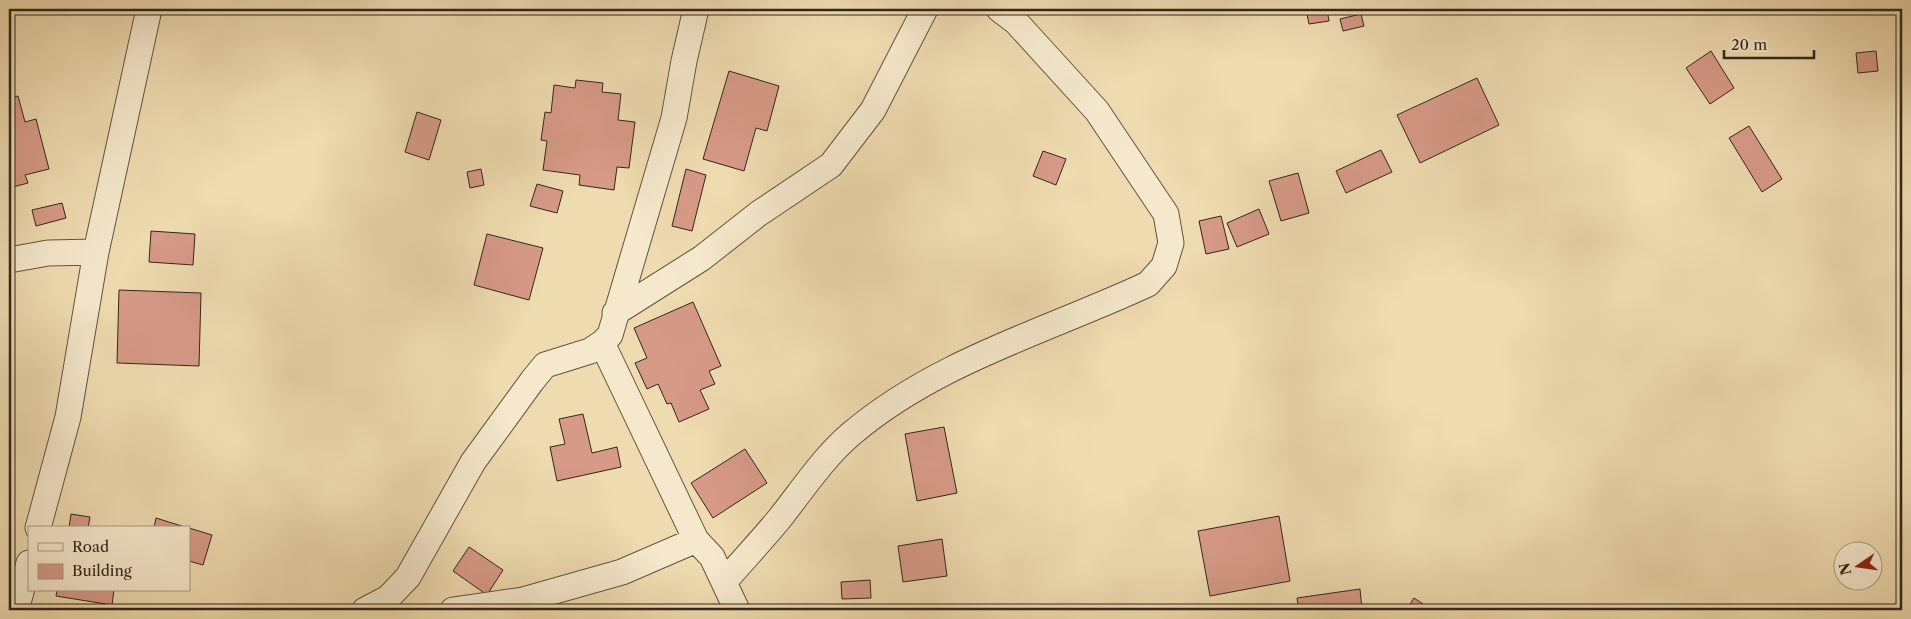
<svg xmlns="http://www.w3.org/2000/svg" width="1911" height="619" viewBox="0 0 1911 619" font-family="'Libre Caslon Text',serif">
<style>
.building{fill:#d79a87;stroke:#322718}
.lines{fill:none;stroke-linecap:round;stroke-linejoin:round}
.street-casing{stroke:#61543e;stroke-width:27}
.street{stroke:#f5e8cc;stroke-width:25}
</style>
<rect width="100%" height="100%" fill="#efdbb0"/>
<filter id="stains"><feTurbulence type="fractalNoise" baseFrequency=".004" numOctaves="4"/><feColorMatrix values="0 0 0 0 .2 0 0 0 0 .09 0 0 0 0 .02 0 0 0 .5 -.17"/></filter>
<radialGradient id="worn" r=".72"><stop offset=".6" stop-color="#630" stop-opacity="0"/><stop offset="1" stop-color="#630" stop-opacity=".3"/></radialGradient>
<!-- building -->
<path class="building" d="M1306 9H1327L1329 21 1309 24Z
M1361 14 1364 26 1343 31 1340 19Z
M1711 51 1734 88 1710 104 1686 68Z
M1876 51 1878 71 1858 73 1856 53Z
M729 71 779 86 767 131 756 128 744 171 703 159Z
M1477 78 1499 125 1420 163 1397 115Z
M576 80 603 83 602 92 621 94 618 120 635 122 629 168 617 167 614 190 579 185 580 175 543 170 547 141 541 140 545 112 551 113 554 85 575 88Z
M18 96 25 122 36 119 49 169 25 175 28 183 9 188V98Z
M417 112 441 120 429 160 405 152Z
M1749 126 1782 179 1762 192 1729 138Z
M1381 150 1392 172 1346 193 1336 171Z
M1043 151 1066 159 1056 185 1033 176Z
M481 169 484 185 470 188 467 172Z
M686 169 706 175 692 231 672 226Z
M1298 173 1309 213 1281 221 1269 181Z
M537 184 563 191 557 213 530 206Z
M62 203 66 218 36 226 32 210Z
M1259 209 1269 234 1237 247 1227 223Z
M1221 216 1229 249 1206 254 1199 221Z
M151 231 195 234 193 265 149 262Z
M487 234 543 248 529 300 474 285Z
M119 290 201 293 199 366 117 363Z
M693 302 721 366 709 371 715 384 700 390 709 409 679 422 671 403 667 404 658 384 647 389 635 363 647 358 634 328Z
M583 414 592 453 617 447 621 467 557 481 550 447 565 444 559 419Z
M944 427 957 493 917 501 905 434Z
M745 449 767 483 713 518 691 483Z
M71 514 90 517 88 528H69Z
M1279 516 1290 581 1210 596 1198 531Z
M156 518 188 528H154Z
M189 528 212 535 203 565 189 561Z
M942 539 947 576 903 582 898 546Z
M469 547 503 570 487 595 453 571Z
M870 580 871 598 842 599 841 582Z
M1360 589 1362 610H1299L1297 598Z
M57 590H114L112 605 56 596Z
M1414 598 1432 610H1406Z"/>
<g class="lines">
<!-- street casing -->
<g class="street-casing">
<path id="street" d="M9 260 48 253 96 252
M615 313 702 258 758 214 831 165 873 110 925 9
M602 343 696 540 712 557 737 610
M38 528 68 417 96 252 149 9
M725 581C743 560 762 540 780 518 803 489 823 458 851 434 937 361 1047 331 1148 284L1164 266 1171 243 1166 214 1097 111 1016 22 999 9
M16 610 29 563
M365 610 388 598 408 577 473 462 532 381 545 365 590 351 602 343 610 335 674 118 684 61 696 9
M453 610 523 600 622 572 696 540"/>
</g>
<!-- street -->
<use href="#street" class="street"/>
</g>
<!-- margin -->
<rect width="1911" height="619" fill="none" stroke="#efdbb0" stroke-width="30"/>
<rect x="10" y="10" width="1891" height="599" fill="none" stroke="#322718" stroke-width="2.5"/>
<rect x="15" y="15" width="1881" height="589" fill="none" stroke="#322718"/>
<!-- legend -->
<rect x="28" y="526" width="162" height="65" fill="#f5e8cc" stroke="#a79b84"/>
<rect x="38" y="543" width="25" height="8" fill="#f5e8cc" stroke="#a79b84"/>
<text x="72" y="552" font-size="15" fill="#322718">Road</text>
<rect x="38" y="564" width="25" height="15" fill="#d79a87" stroke="#a79b84"/>
<text x="72" y="576" font-size="15" fill="#322718">Building</text>
<!-- north arrow -->
<g transform="translate(1858 566) rotate(257)"><circle r="24" fill="#f5e8cc" stroke="#a79b84"/>
<path d="M0-4L9 19L0 12L-9 19Z" fill="#8f2418"/>
<text y="-8" font-size="14" font-weight="bold" text-anchor="middle" fill="#322718">N</text>
</g>
<!-- scale -->
<path d="M1724 50v8h90v-8" fill="none" stroke="#322718" stroke-width="2.5"/>
<text x="1731" y="50" font-size="15" fill="#322718" stroke="#f5e8cc" stroke-width="4" paint-order="stroke">20 m</text>
<rect width="100%" height="100%" filter="url(#stains)"/>
<rect width="100%" height="100%" fill="url(#worn)"/>
</svg>
